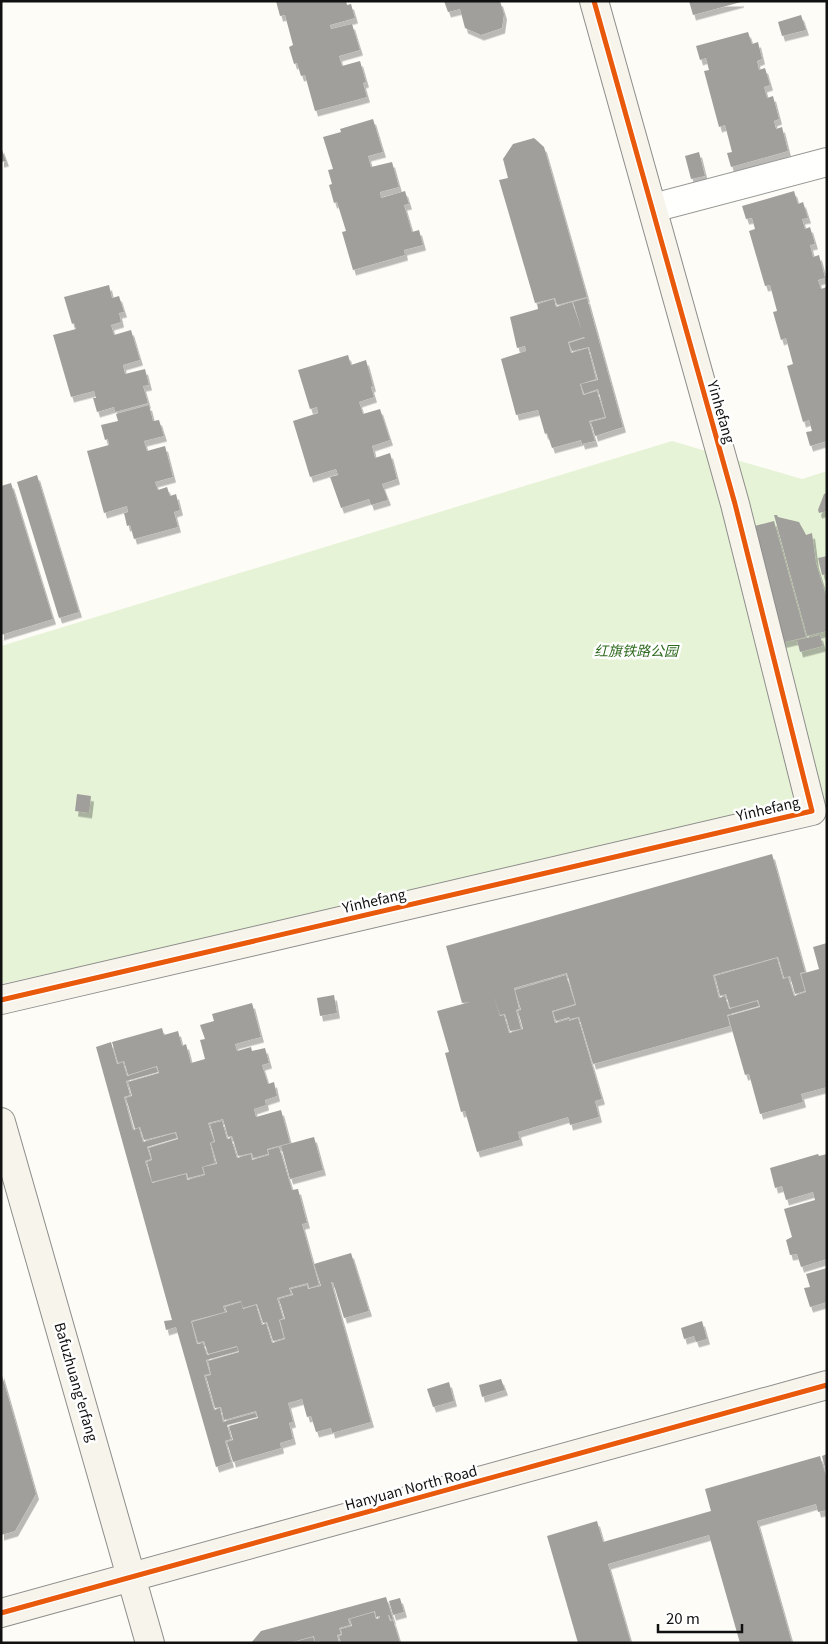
<svg xmlns="http://www.w3.org/2000/svg" width="828" height="1644" viewBox="0 0 828 1644" font-family="Georgia,'Noto Sans SC',serif">
<style>
.green{fill:#e7f3d7}
.building{fill:#a19f9c;filter:url(#shadow)}
.lines{fill:none;stroke-linecap:round;stroke-linejoin:round}
.street-casing{stroke:#979795;stroke-width:30}
.secondary-casing{stroke:#8e8d8b;stroke-width:30}
.street{stroke:#fffffe;stroke-width:28}
.secondary{stroke:#f6f4eb;stroke-width:28}
.cycleway-casing{stroke:#fff;stroke-width:8}
.cycleway{stroke:#e8590c;stroke-width:5}
.labels{text-anchor:middle;stroke-width:5;stroke-linejoin:round;paint-order:stroke}
.street-label{font-size:14px;fill:#111;stroke:#fff}
.park-label{font-size:14px;font-style:italic;fill:#2f6b1f;stroke:#fff}
</style>
<defs>
<filter id="shadow"><feDropShadow dx="3" dy="5.5" stdDeviation="0" flood-color="#0004"/></filter>
</defs>
<rect width="100%" height="100%" fill="#fdfcf7"/>
<!-- green -->
<path class="green" d="M672 441 802 479 827 471V803L1 984V646Z"/>
<!-- building -->
<path class="building" d="M276 1H346L347 5 351 4 355 18 330 25 331 29 352 24 360 50 339 56 342 66 360 61 366 82 363 83 367 97 315 111 305 75 301 76 297 63 294 64 289 47 293 45 285 15 280 16Z
M444 1H500L504 14 502 28 481 35 465 28 460 9 448 12Z
M689 1H741V2L693 15Z
M801 15 806 30 782 36 778 22Z
M748 32 752 44 758 42 762 59 757 61 759 70 765 68 770 85 764 87 767 98 773 96 779 119 774 121 776 129 782 127 788 151 731 167 727 153 732 152 725 125 719 127 704 71 709 70 706 58 700 60 696 46Z
M373 119 383 152 368 156 371 167 392 162 399 187 380 192 381 198 405 191 409 204 404 205 412 232 419 230 423 245 404 250 405 255 353 270 342 232 346 231 337 202 334 203 329 185 332 184 328 170 333 169 323 137 341 132 340 129Z
M534 138 544 147 587 297 557 305 555 298 535 303 499 180 508 178 503 159 513 144Z
M1 147 6 161 1 162Z
M699 152 705 176 691 179 685 156Z
M794 191 798 204 803 202 808 218 802 219 805 229 810 227 815 244 810 245 813 257 819 255 825 278 818 280 821 289 827 287V441L810 446 806 432 812 431 809 420 803 422 787 366 793 364 786 338 781 340 773 312 777 311 770 285 765 286 749 231 755 229 752 218 746 219 742 206Z
M109 285 112 298 119 296 124 312 119 313 121 322 111 325 114 335 131 330 140 360 123 365 125 374 145 369 149 385 143 386 148 403 115 412 114 407 97 412 93 398H96L94 391 71 397 53 335 76 329 74 323 72 324 64 297Z
M587 298 623 427 595 436 591 422 606 418 598 389 584 394 581 384 598 380 589 347 572 351 569 343 585 338 584 337 568 342 571 353 588 348 596 379 580 384 583 395 597 391 605 417 589 421 595 441 582 444 581 440 552 448 547 433 545 434 538 410 516 415 501 359 526 351 525 346 517 348 510 317 538 309V304L554 299 556 307 572 302 582 331 573 302Z
M348 355 351 365 366 360 373 386 371 387 374 397 359 402 363 414 380 409 390 440 372 446 375 458 390 453 397 479 382 484 388 500 371 505 369 499 341 508 330 477 338 475 336 469 310 477 293 421 318 413 317 407 310 409 298 370Z
M149 405 153 421 159 420 164 436 144 441 147 451 165 446 173 477 155 482 158 490 167 487 170 496 176 494 180 510 174 512 178 527 134 539 130 525 127 526 124 513 128 512 127 506 104 513 87 451 109 445 108 439 105 440 101 425 118 421 116 414Z
M37 475 79 612 59 618 17 482Z
M11 483 53 619 1 635V486Z
M827 493V511L819 513 818 510 824 494Z
M774 515H777L778 517 799 522 806 535 812 533 816 563 827 599V631L807 636Z
M774 521 806 637 781 643 751 527Z
M827 556V574L822 575 818 558Z
M820 635 823 646 800 652 797 640Z
M77 794 91 796 89 813 75 811Z
M772 854 805 972 800 973 805 991 795 994 790 976 784 978 778 957 713 975 719 998 725 996 729 1009 757 1001 759 1006 727 1015 730 1026 593 1064 579 1017 570 1019 569 1017 556 1021 553 1012 576 1005 567 973 514 988 519 1009 516 1010 521 1029 510 1031 505 1014 500 1015 493 995 500 1016 504 1015 509 1033 523 1029 518 1011 521 1010 515 990 566 975 575 1004 552 1011 555 1023 569 1019V1021L578 1018 602 1099 595 1101 599 1117 570 1125 568 1117 518 1132 520 1140 477 1152 465 1111 461 1112 445 1053 449 1052 437 1011 470 1002 462 1003 446 946Z
M827 943V1087L801 1094 803 1102 760 1114 749 1074 745 1075 728 1016 760 1007 758 1000 730 1008 726 994 720 996 715 976 777 958 783 979 788 977 794 996 806 992 801 974 819 969 813 947Z
M334 995 337 1013 320 1016 317 998Z
M252 1003 261 1037 235 1044 237 1051 251 1047 252 1051 265 1048 269 1063 262 1065 268 1084 274 1082 277 1096 265 1100 266 1105 254 1109 256 1117 281 1110 290 1143 267 1149 268 1154 253 1158 252 1153 238 1156 232 1136 228 1137 223 1119 208 1123 214 1141 210 1143 215 1163 202 1167 204 1174 188 1178 187 1173 152 1182 147 1162 152 1160 149 1148 178 1139 176 1132 144 1140 140 1127 135 1129 126 1098 132 1096 128 1082 159 1073 157 1066 128 1075 124 1061 118 1063 112 1042 162 1028 164 1035 178 1031 182 1046 186 1044 191 1063 205 1059 200 1040 205 1039 200 1025 214 1021 212 1014Z
M111 1042 117 1064 123 1062 127 1076 156 1067 158 1072 126 1081 130 1095 124 1097 133 1130 139 1128 143 1142 175 1133 177 1138 147 1147 151 1159 145 1161 152 1183 186 1174 187 1180 205 1175 203 1167 217 1164 211 1143 215 1142 210 1124 222 1121 227 1139 231 1138 237 1158 251 1154 252 1160 269 1155 268 1150 279 1147 292 1190 298 1189 307 1223 302 1224 319 1285 309 1288 308 1283 289 1288 291 1294 277 1298 283 1318 279 1320 284 1338 273 1341 267 1322 263 1323 257 1304 243 1308 241 1301 223 1306 225 1312 191 1321 197 1344 203 1343 207 1355 237 1347 238 1351 206 1360 210 1374 204 1375 214 1410 220 1408 223 1422 255 1413 257 1417 227 1425 231 1439 225 1441 231 1462 216 1467 176 1327 166 1330 164 1321 172 1320 96 1047Z
M314 1137 323 1170 290 1179 281 1146Z
M818 1154 819 1156 827 1154V1259L801 1267 797 1254 790 1255 786 1240 792 1237 784 1209 815 1200 813 1192 786 1200 782 1186 775 1188 770 1168Z
M351 1253 369 1311 344 1318 333 1282H331L371 1422 332 1433 331 1428 316 1432 311 1416 307 1417 302 1399 288 1403 293 1422 289 1423 293 1439 280 1443 281 1448 233 1462 227 1442 233 1440 229 1426 258 1418 256 1411 224 1420 221 1407 215 1408 206 1376 211 1375 208 1361 239 1352 237 1346 208 1354 204 1341 198 1343 192 1322 227 1312 225 1307 241 1302 243 1309 256 1305 262 1325 266 1323 272 1343 285 1339 280 1320 285 1319 279 1299 293 1295 291 1289 307 1285 308 1289 321 1286 314 1264Z
M827 1268V1302L810 1307 804 1288 810 1287 806 1274Z
M702 1321 707 1339 696 1342 694 1336 684 1339 681 1328Z
M1 1372 36 1494 15 1531 1 1535Z
M501 1379 505 1390 482 1397 479 1385Z
M449 1382 454 1401 433 1407 427 1389Z
M827 1454V1472H826L822 1456Z
M820 1456 827 1479V1510L818 1512 816 1504 757 1521 792 1643H740L709 1535 608 1564 631 1643H578L547 1536 597 1521 603 1542 711 1511 705 1489Z
M386 1597 393 1619 391 1620 389 1615H388L390 1621 393 1620 400 1643H341L339 1636 342 1635 341 1629 352 1626 350 1619 374 1612 376 1619 380 1618V1616L376 1617 375 1611 348 1619 350 1625 339 1628 341 1634 337 1635 339 1643H317L321 1641 315 1642 314 1636 289 1643H251L261 1631Z
M400 1598 404 1612 393 1615 389 1601Z
M313 1637 315 1643H294V1642Z"/>
<g class="lines">
<!-- street casing -->
<g class="street-casing">
<path id="street" d="M653 208 827 162"/>
</g>
<!-- secondary casing -->
<g class="secondary-casing">
<path id="secondary" d="M1 1000 812 811 735 504 594 1
M1 1122 150 1643
M1 1613 827 1385"/>
</g>
<!-- street -->
<use href="#street" class="street"/>
<!-- secondary -->
<use href="#secondary" class="secondary"/>
<!-- cycleway casing -->
<g class="cycleway-casing">
<path id="cycleway" d="M1 1000 812 811 735 504 594 1
M1 1613 827 1385"/>
</g>
<!-- cycleway -->
<use href="#cycleway" class="cycleway"/>
</g>
<g class="labels">
<!-- street labels -->
<g class="street-label">
<text transform="translate(721 412) rotate(74)" y="5">Yinhefang</text>
<text transform="translate(768 809) rotate(-13)" y="5">Yinhefang</text>
<text transform="translate(374 901) rotate(-13)" y="5">Yinhefang</text>
<text transform="translate(76 1382) rotate(74)" y="5">Bafuzhuang'erfang</text>
<text transform="translate(411 1488) rotate(-15)" y="5">Hanyuan North Road</text>
</g>
<!-- park labels -->
<g class="park-label">
<text x="636" y="656">红旗铁路公园</text>
</g>
</g>
<!-- border -->
<rect width="828" height="1644" fill="none" stroke="#111111" stroke-width="5"/>
<!-- scale -->
<path d="M658 1624v8h84v-8" fill="none" stroke="#111111" stroke-width="2.5"/>
<text x="666" y="1624" font-size="15" fill="#111111" stroke="#ffffff" stroke-width="4" paint-order="stroke">20 m</text>
</svg>
